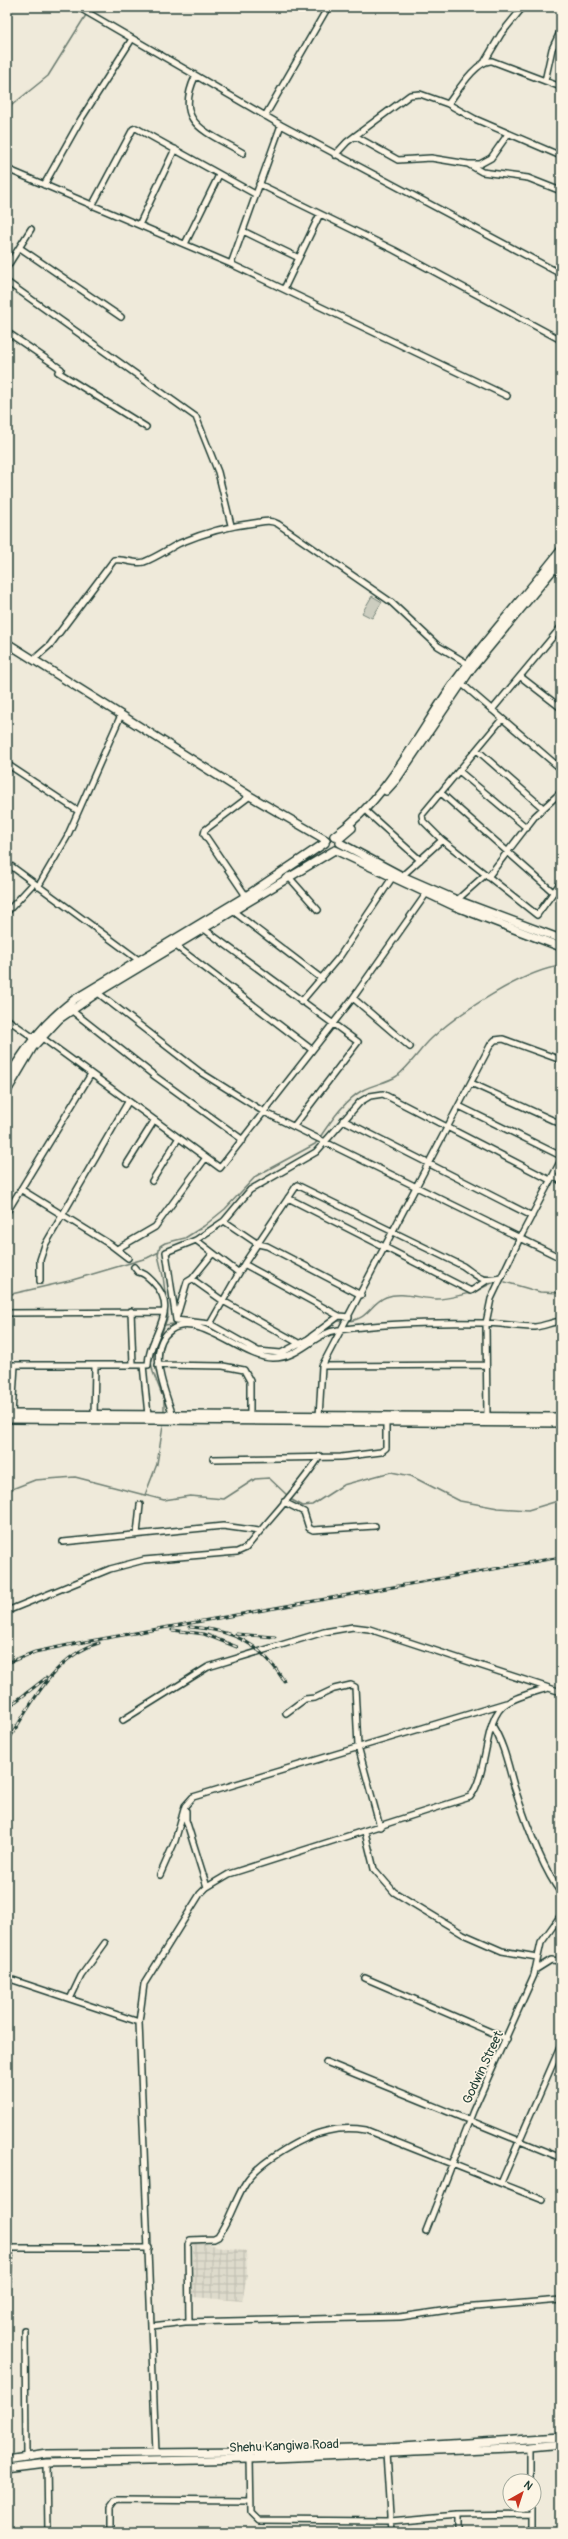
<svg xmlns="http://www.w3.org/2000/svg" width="568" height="2539" viewBox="0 0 568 2539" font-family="Pangolin,sans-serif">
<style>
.industrial{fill:url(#industrial-grid)}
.green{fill:#cccdbf;stroke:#76857a}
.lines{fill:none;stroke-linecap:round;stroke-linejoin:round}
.stream{stroke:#6c7d71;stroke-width:1.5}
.street-casing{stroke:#1f3d34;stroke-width:8}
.secondary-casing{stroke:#1f3d34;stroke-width:10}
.street{stroke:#fcf5e5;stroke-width:5}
.secondary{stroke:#fcf5e5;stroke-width:7}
.rail-casing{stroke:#1f3d34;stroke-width:3}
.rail{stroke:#fcf5e5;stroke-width:1.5;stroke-dasharray:4.5;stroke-linecap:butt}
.labels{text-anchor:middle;stroke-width:3.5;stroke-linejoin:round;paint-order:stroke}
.street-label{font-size:13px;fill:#1f3d34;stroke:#fcf5e5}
</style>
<defs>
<pattern id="industrial-grid" width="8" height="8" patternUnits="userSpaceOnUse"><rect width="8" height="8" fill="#dedbcc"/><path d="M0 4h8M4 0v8" fill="none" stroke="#bebdb0"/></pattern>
</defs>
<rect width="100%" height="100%" fill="#efeada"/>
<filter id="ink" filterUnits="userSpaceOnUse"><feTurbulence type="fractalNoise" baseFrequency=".025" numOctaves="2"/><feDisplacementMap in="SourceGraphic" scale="8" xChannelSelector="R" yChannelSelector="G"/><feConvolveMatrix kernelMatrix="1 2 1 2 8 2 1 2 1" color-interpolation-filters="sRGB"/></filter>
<g filter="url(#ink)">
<!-- industrial -->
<path class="industrial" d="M193 2242 246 2251 247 2276 242 2301 193 2297Z"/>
<!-- green -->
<path class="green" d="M372 596 382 602 372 618 362 613Z"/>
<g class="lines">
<!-- stream -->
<path class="stream" d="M7 109 48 76 91 7
M320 1137C331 1121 346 1099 363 1090 374 1084 386 1083 397 1076 411 1065 419 1050 432 1038 458 1013 525 970 561 966
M505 1282 540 1292 561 1293
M476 1291 494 1282
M7 1295 69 1281 147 1258 159 1252
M348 1321C370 1319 370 1303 386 1297 402 1291 420 1299 437 1299 449 1299 459 1295 471 1293
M165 1325 181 1323
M205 1326 212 1328
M322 1333 338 1321H344
M164 1410V1400L153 1372 151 1362 168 1316 163 1276 158 1255 160 1246 165 1243 185 1238 204 1226 225 1209 256 1176 315 1144 318 1140
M7 1491 35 1480 75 1477 164 1500 190 1496 224 1499 255 1479 269 1478 288 1496
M145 1495 157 1464 163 1426
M290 1499 303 1506 312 1505 343 1485 391 1472 411 1476 460 1501 498 1508 528 1510 561 1500"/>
<!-- street casing -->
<g class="street-casing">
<path id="street" d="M78 7 281 125 561 274
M485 61 501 34 523 7
M195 77C173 125 208 132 243 153
M545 81 552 49 561 30
M448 104 475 119 561 156
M265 116 328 7
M355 136 398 160 431 158 468 164H480L491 158 508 134
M335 155 347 142 410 95 420 94 448 104C457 92 477 59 492 61L561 87
M468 164 482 172 528 178 561 191
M7 169 231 264 507 396
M259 184 394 250 561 340
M44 185 81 119 132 39
M92 206 133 129 136 128 255 194
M139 225 175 149
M243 231 299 258
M185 244 219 175
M20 248 121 317
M231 264 281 125
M7 267 31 229
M7 282 196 417 218 472 231 525
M284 289 320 214
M7 332 61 369
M58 372 146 427
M554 569 561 574
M33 660 50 645 114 560C125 558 134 565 144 562 157 557 168 549 180 543 204 533 228 526 254 523 262 522 270 519 278 524L391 602 438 646 468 664
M521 677 561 708
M461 683 561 769
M492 710 561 627
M502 719 422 815 423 821 442 840 537 915 561 882
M477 750 543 808
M7 764 78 811
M459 771 527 828
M441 793 553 892
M368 813 420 860
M7 863 140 961
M288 876 318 910
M402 876 442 840
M488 877 535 816 561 792
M38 887 67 837 121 715
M246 896 204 834 205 830 250 796
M457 900 485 875
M233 911 322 979
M7 912 33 884
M204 929 358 1042 294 1126
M176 946 311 1049
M98 993 200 1072 264 1112 561 1258
M353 998 410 1047
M301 1002 340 956 392 878
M71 1010 156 1077 243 1140
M7 1019 34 1038
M41 1037 220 1168 353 998 426 894
M471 1083 561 1124
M459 1106 561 1156
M343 1120 532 1216
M127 1164 154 1121
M553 1176 561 1181
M152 1181 178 1139
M22 1190 111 1245 128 1258
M288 1198 471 1291 486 1281
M7 1212 91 1074
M224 1221 258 1244 267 1246 361 1295
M196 1240 239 1273
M117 1249 155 1227 205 1159
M244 1264 339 1316 349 1317
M192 1279 223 1301 300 1344
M40 1281V1260L45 1245 128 1102
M131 1311 133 1364
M7 1313 163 1312
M176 1319 187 1282 192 1279 213 1253
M176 1320 166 1252 196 1240 224 1221 250 1190 316 1152 360 1102 370 1096 383 1094 550 1180
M176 1320 210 1324 258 1351 281 1353 308 1339 339 1316
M210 1324 244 1264 297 1185 463 1266C480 1278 480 1282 501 1278
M7 1365H148C148 1336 182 1310 153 1282 148 1277 145 1273 138 1272L134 1267
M143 1365 148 1415
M158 1365 223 1366 244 1370 250 1381V1416
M322 1366 485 1365
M12 1414 15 1365
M173 1416C166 1393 145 1348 171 1330 198 1311 243 1358 272 1358 299 1359 314 1333 338 1330 386 1323 435 1322 483 1323 501 1323 517 1327 535 1327 544 1326 552 1322 561 1321
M94 1417 95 1366
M319 1417 322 1366 491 1044 495 1040 503 1039 561 1060
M487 1418 486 1323 491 1299 520 1238 561 1160
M213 1459 341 1457 381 1452 386 1448V1423
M284 1502 304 1512 309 1528 313 1530 375 1526
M137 1534 140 1505
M63 1542 223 1526 259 1531
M7 1611 110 1569 144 1560 237 1552 246 1548C271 1517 298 1490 320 1456
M286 1713 305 1699 315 1698 334 1689 351 1685 355 1687 358 1746 380 1827
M123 1720 208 1667 324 1632 353 1627 369 1629 561 1692
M492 1725C504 1744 508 1765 514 1786 524 1817 542 1868 561 1893
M186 1811V1820L207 1887
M365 1832 374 1869 394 1892 463 1934 502 1951 537 1957
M160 1875 175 1841 185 1806 193 1797 506 1703
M535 1970 551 1960 561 1961
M7 1978 139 2022
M365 1978 507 2039
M70 1999 81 1976 105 1943
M326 2062 559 2157
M501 2183 561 2045
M426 2231 473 2111 534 1975 541 1943 561 1915
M7 2248H149
M7 2293 10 2248
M189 2322 188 2245 190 2240 214 2239 218 2237C230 2220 235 2199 246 2182 259 2162 303 2136 327 2131 340 2128 353 2128 366 2130L543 2200
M152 2326 185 2322 400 2317 462 2308 561 2300
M25 2331 26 2457
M530 2447V2481
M156 2453 139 2022 144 1984 200 1894 207 1887 229 1874 470 1797C489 1773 483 1716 507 1703 518 1696 535 1692 548 1688
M386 2453 391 2532
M250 2459 251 2513 258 2520 390 2521 458 2515 531 2514
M47 2463 48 2532
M531 2505V2532
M458 2515V2532
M110 2532V2508L115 2501 119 2500 249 2501"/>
</g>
<!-- secondary casing -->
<g class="secondary-casing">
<path id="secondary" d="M7 643 250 796 326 840
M386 791 396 780 472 668 561 560
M334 836C389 798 418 733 456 680 489 635 527 594 561 550
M339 839 352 828
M340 843 402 876 457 900 561 939
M335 850 454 906 561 947
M7 1078C29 1044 42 1024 75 999L246 896 325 843
M7 1091 33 1047 59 1019 100 991 333 851
M7 1414 561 1417
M7 1419 561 1423
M7 2460 47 2454 250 2452 386 2448 561 2437
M7 2468 47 2463 250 2459 530 2447 561 2444"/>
</g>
<!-- street -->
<use href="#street" class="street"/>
<!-- secondary -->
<use href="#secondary" class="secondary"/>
<!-- rail casing -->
<g class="rail-casing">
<path id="rail" d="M190 1627C233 1630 261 1643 284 1681
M172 1630 204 1634 237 1647
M236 1634 275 1637
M7 1663 35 1652 73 1644 561 1557
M7 1708 46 1678
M8 1741C31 1704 54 1656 99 1643"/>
</g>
<!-- rail -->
<use href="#rail" class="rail"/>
</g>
</g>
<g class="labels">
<!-- street labels -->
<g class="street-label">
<text transform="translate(482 2067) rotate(-65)" y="5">Godwin Street</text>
<text transform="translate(284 2445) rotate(-2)" y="5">Shehu Kangiwa Road</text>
</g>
</g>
<!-- margin -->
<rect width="568" height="2539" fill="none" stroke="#fcf5e5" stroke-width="24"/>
<rect x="12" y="12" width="544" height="2515" fill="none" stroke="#1f3d34" stroke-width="1.5" filter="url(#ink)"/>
<!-- north arrow -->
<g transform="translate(522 2493) rotate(39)"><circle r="19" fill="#fcf5e5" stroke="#a4ab9e"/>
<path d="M0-3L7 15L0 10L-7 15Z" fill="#c8321e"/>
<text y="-6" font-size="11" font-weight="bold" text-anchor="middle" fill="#1f3d34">N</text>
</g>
</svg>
